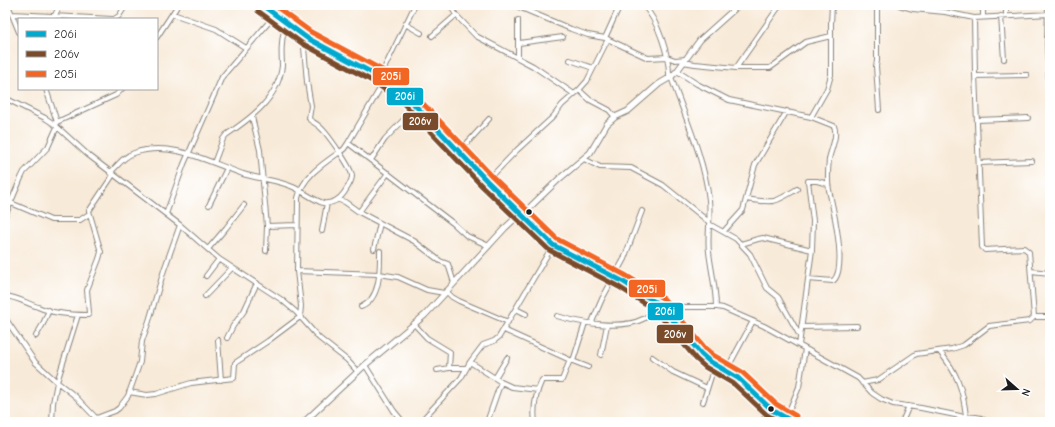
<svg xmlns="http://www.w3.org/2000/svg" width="1055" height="427" viewBox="0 0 1055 427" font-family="'Comic Neue',sans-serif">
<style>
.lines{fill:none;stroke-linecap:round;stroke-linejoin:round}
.minor-casing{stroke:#8a837a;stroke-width:6}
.tertiary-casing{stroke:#8a837a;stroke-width:7}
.minor{stroke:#fff;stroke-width:4}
.tertiary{stroke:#fff;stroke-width:5}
.bus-1-casing{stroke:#fff;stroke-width:8}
.bus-2-casing{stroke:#fff;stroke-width:8}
.bus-3-casing{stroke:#fff;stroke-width:8}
.bus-1{stroke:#00a9ce;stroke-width:5}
.bus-2{stroke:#7a4b2a;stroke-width:5}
.bus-3{stroke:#f26522;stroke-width:5}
.bus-dot{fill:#1c1c1c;stroke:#fff;stroke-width:1.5}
.line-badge{stroke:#fff;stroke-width:1.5}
.badge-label{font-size:11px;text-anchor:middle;font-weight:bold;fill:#fff}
</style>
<rect width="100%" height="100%" fill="#fff"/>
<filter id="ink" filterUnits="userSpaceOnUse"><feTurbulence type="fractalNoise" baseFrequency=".025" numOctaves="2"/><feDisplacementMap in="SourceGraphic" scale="8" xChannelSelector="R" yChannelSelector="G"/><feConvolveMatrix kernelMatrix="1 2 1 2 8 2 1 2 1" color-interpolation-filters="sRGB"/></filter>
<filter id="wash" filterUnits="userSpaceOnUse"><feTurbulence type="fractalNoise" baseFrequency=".012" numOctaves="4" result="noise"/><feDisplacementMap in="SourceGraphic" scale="16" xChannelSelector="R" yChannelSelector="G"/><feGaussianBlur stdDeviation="0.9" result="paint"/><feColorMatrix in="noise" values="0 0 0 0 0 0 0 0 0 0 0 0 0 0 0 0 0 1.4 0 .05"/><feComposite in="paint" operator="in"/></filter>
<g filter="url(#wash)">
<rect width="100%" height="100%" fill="#f8ead8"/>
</g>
<g filter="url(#ink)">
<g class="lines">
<!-- minor casing -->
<g class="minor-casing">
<path id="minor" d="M8 5 19 32
M288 5 289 25
M450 5 456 15 476 36 533 66 574 94
M514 5 571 29 588 35 605 38 648 58 667 57 675 60 686 59
M643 5C658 20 670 57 669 78
M877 5V61L876 66 879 110
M899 5 913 9 945 12 974 18 1050 14
M983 5V17
M1006 5V16
M1048 5 1047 45 1050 100
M12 14 112 19
M173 14 216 29 246 48
M1001 16 1004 59
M54 17 60 5
M974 18 975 74 982 247 985 250 1024 248 1029 252 1034 317
M114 19 119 16 126 5
M518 20V58
M405 24 421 33
M432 36 456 15
M157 37 178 5
M605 38 620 5
M519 43 563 37
M570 60 593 68
M683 62 695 64 736 68H770L806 42 831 36
M736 68 780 5
M677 71 697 84 729 100 811 117 834 126C838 136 831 149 829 159 828 169 827 181 829 190 833 208 848 269 833 281L808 279
M975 76 1027 75
M380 77 415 5
M671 77C685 117 704 157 709 200 711 217 707 235 709 252 711 270 716 288 716 307
M46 89 57 122
M579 90 590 100 609 110 615 117
M5 98 45 118 54 124 87 154 180 225 219 259 282 300 296 312 319 338 347 360 358 372
M252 117 260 150 267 226 266 251
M811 117 827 89 831 75V24L832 5
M977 120 1028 118
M54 124 57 122 116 95 122 89
M348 143 454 224 467 236 489 246
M459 152 489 119
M584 159 600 167 631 168 663 185 709 222
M371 160 385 139 416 107
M214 163 223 139 226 135C251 118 278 99 282 66 282 59 281 51 282 44 282 37 284 30 286 23
M979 163 1032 161
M110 173C117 166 124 156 134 153 172 140 208 162 243 174 260 179 277 180 293 187 304 192 312 199 323 203 332 204 339 200 344 193 347 188 352 182 352 176 352 168 327 133 320 127 317 124 313 122 310 120L309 118 311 106 307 82 303 36
M487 181 517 150 553 117 562 105 579 90 587 81 608 39
M746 199C774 203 773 204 797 189
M339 200 345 202 359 212 414 241 440 261 448 264 454 283
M11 203 51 220H80L89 214
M209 205 227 168
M359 212 388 173
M166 214 184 164 222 77 275 15
M5 216 21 178 24 172 48 147 57 127
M709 224 736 239 750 254 767 288 778 297 800 336
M267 226 297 225
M322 231 327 203
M724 231 743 210 755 165 787 111
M741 244 758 239 763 238 812 250
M208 249 226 228 244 205
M374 249 380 223
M297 271 379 274 398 277 427 290 444 293
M1031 271 1050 273
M206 276 219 259
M446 291 452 297 459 301 508 322
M5 296C17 297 26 303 38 307 51 313 73 315 88 315L89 313 87 290 99 259 101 252 89 211 113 175
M205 296 232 268
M361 307C381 299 380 269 380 251
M516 309 526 314
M557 316C579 323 622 330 643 319 649 316 655 309 660 305L683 307H717L723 308 764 326 858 378 872 393 881 399 893 404 921 408 960 416 976 417 981 418 987 422
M5 318 35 362 57 382 75 396 96 418 98 422
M592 322 602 299 624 259 642 211
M414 324 427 338 450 352 449 368
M801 327 857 326
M504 330 570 360 588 367
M36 336 43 324 49 310
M227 338 233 326 244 311 257 283
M218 340 221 380
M799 345 812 250 813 221 808 181H817L828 184
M939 351C957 372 963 389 966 416
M601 355 607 325
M652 357 673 372 707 388
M573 361 585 323
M470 362 501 382 512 387 538 390
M365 365 394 411 403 422
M437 370 449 368H466
M726 371 753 321
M495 378 507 358
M862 383 878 380 916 354 952 349 964 345 989 326 1030 321 1034 317H1050
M129 392 147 395 156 394 191 383 234 378 235 363 268 341 300 317 301 306 297 271 298 198C303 175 326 162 344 149L348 143 385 80
M703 402 715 364
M786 418 799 387 805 349
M52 422 53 403 57 382 78 315
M86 422 115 411 119 408 128 396 140 362 142 341 149 321 164 270 180 225
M420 422 461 378 470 362 483 345 494 341 499 337 553 245
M487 422 501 382
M535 422C533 408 536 393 542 380H562L570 360
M761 422 772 410
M902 422 909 406"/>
</g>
<!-- tertiary casing -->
<g class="tertiary-casing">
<path id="tertiary" d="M262 5 307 38 380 77 409 99 487 181 553 245 622 281 660 305 701 354 709 361 738 378 772 410 793 422
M304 422 365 365 425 315 505 228 520 214 527 210 559 179 590 153 607 124 615 117 628 111 659 84 671 77 677 71 700 40 739 5"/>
</g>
<!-- minor -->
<use href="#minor" class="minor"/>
<!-- tertiary -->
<use href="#tertiary" class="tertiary"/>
<!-- bus-1 casing -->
<g class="bus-1-casing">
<path id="bus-1" d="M262 5 307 38 380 77 409 99 487 181 553 245 622 281 660 305 701 354 709 361 738 378 772 410 793 422"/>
</g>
<!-- bus-2 casing -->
<g class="bus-2-casing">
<path id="bus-2" d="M258 11 303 44 376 83 404 104 482 186 549 250 619 287 655 310 696 359 705 367 734 384 767 415 779 422"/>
</g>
<!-- bus-3 casing -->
<g class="bus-3-casing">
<path id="bus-3" d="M274 5 311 32 384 71 413 93 492 176 557 239 625 275 664 299 706 349 713 355 742 372 776 404 796 416"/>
</g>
<!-- bus-1 -->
<use href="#bus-1" class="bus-1"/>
<!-- bus-2 -->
<use href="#bus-2" class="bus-2"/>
<!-- bus-3 -->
<use href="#bus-3" class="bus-3"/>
</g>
</g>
<!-- markers -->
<g class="bus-dot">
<circle cx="529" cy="212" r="3.5"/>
<circle cx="771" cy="409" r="3.5"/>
</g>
<g class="line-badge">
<rect x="372" y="67" width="38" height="19" rx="4" fill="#f26522"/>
<rect x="386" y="87" width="38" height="19" rx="4" fill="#00a9ce"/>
<rect x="402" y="112" width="37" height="19" rx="4" fill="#7a4b2a"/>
<rect x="628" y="279" width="38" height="19" rx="4" fill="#f26522"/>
<rect x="647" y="302" width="37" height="19" rx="4" fill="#00a9ce"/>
<rect x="656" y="324" width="38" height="20" rx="4" fill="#7a4b2a"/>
</g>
<g class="badge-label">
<text x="391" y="80">205i</text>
<text x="405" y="100">206i</text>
<text x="420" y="125">206v</text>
<text x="647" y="293">205i</text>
<text x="665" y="315">206i</text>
<text x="675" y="338">206v</text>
</g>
<!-- margin -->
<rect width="1055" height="427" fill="none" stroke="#fff" stroke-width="20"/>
<!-- legend -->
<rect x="18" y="18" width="140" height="72" fill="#ffffff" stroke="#a4a4a4"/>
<rect x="26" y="31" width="20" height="6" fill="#00a9ce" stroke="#a4a4a4"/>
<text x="54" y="38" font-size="12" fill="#1c1c1c">206i</text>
<rect x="26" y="51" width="20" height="6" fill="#7a4b2a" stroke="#a4a4a4"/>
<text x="54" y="58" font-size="12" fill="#1c1c1c">206v</text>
<rect x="26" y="71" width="20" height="6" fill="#f26522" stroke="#a4a4a4"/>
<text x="54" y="78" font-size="12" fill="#1c1c1c">205i</text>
<!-- north arrow -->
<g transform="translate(1017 389) rotate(110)" stroke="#ffffff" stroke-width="3" paint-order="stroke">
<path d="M0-3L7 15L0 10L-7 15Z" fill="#1c1c1c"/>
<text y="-6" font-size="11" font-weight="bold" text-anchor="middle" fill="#1c1c1c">N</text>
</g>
</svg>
